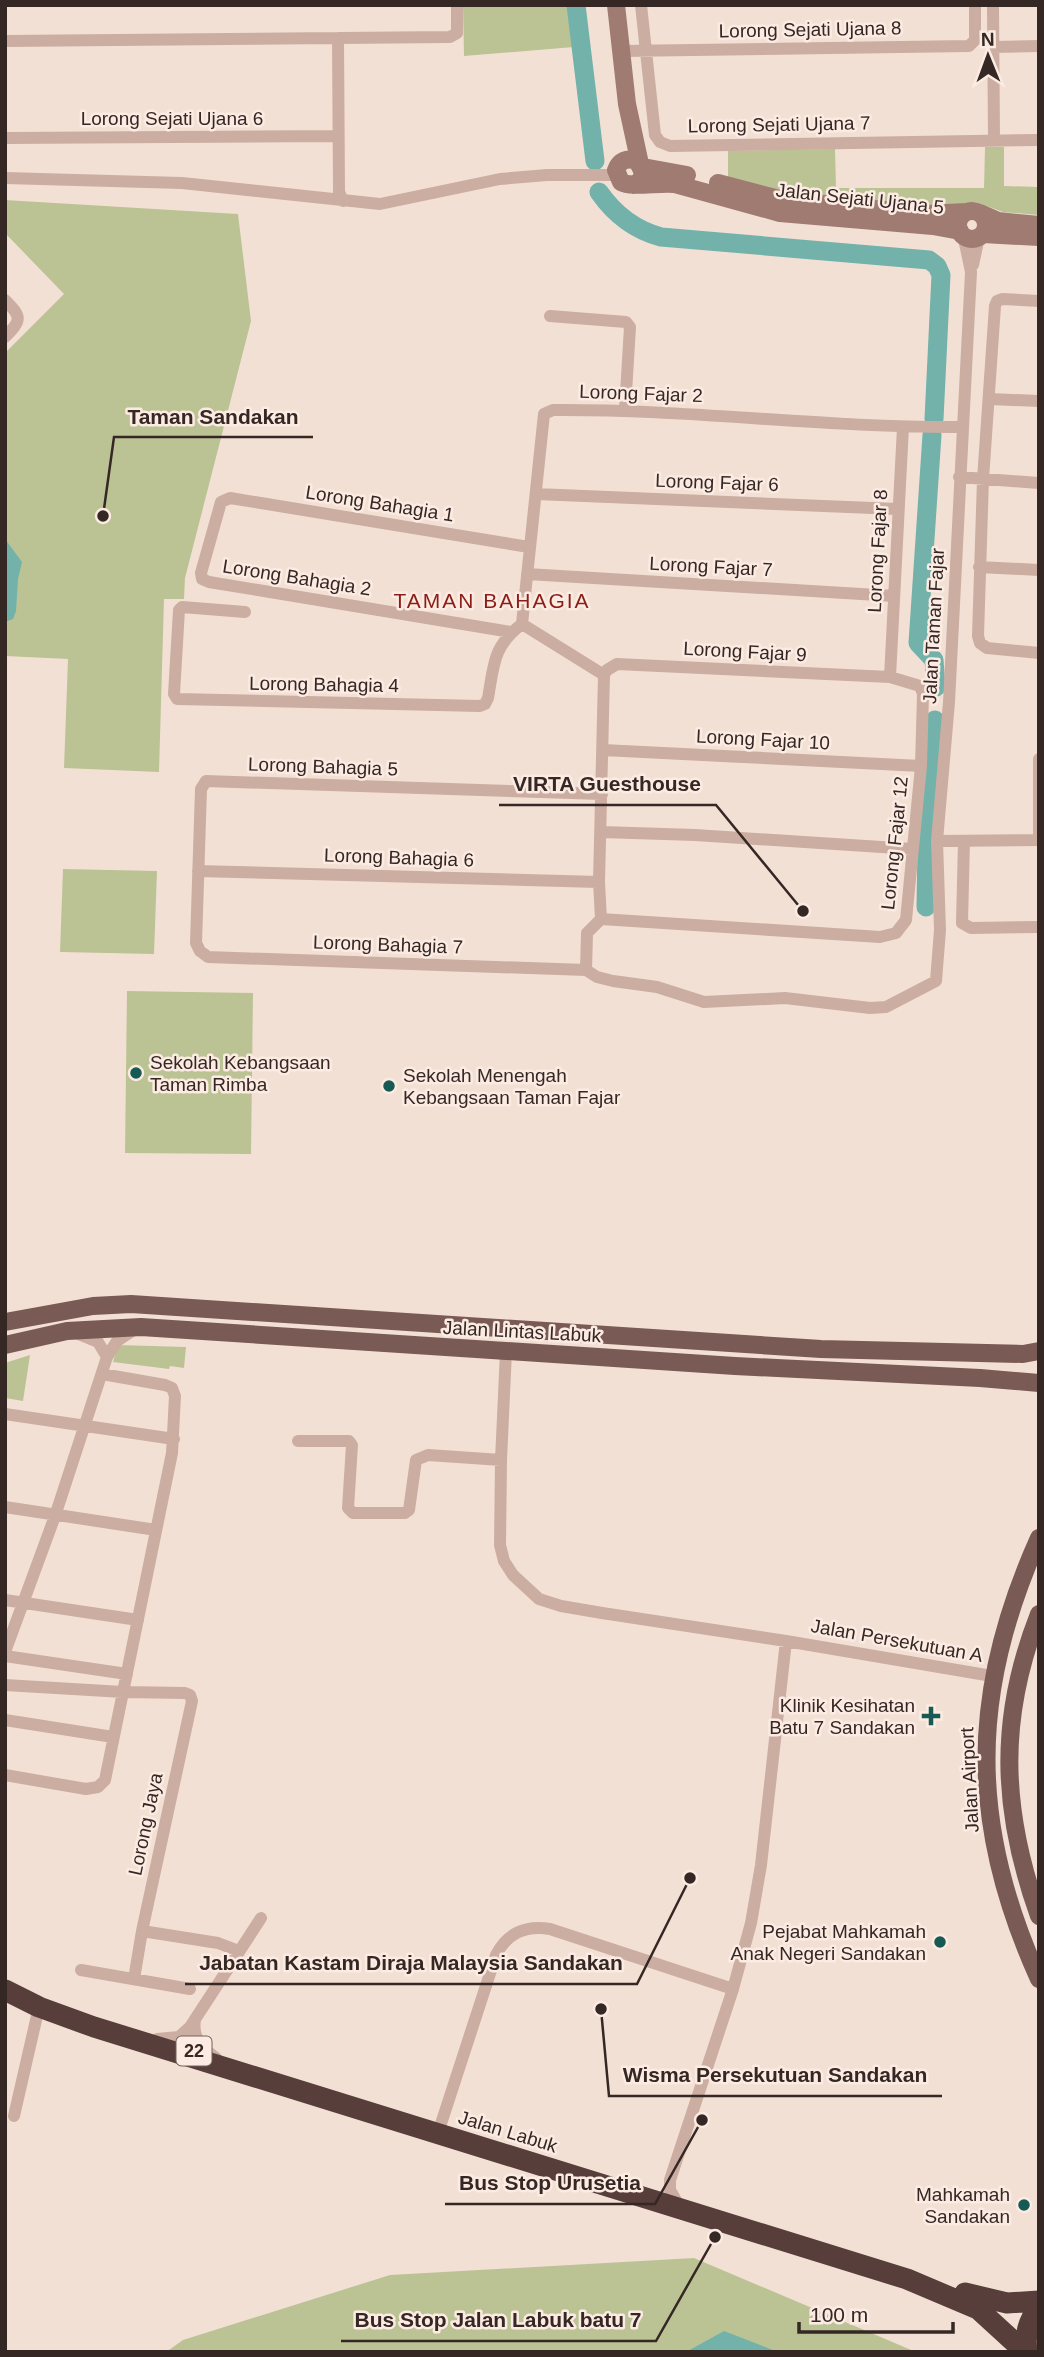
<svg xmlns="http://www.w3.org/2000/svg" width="1044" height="2357" viewBox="0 0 1044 2357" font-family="Arial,sans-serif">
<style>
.green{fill:#bbc394}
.water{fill:#72b2aa}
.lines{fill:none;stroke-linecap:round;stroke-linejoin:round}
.river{stroke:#72b2aa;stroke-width:19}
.street{stroke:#ccada1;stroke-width:12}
.secondary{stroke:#9f7b72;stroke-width:18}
.primary{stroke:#795a54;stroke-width:18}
.highway{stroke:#573e3a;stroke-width:21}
.poi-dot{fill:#175a53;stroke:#fbebe2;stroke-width:2.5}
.labels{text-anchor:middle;stroke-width:5;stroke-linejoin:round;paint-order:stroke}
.shield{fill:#fbebe2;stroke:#70625d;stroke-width:2}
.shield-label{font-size:18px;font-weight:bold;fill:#352724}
.street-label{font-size:19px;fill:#352724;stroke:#fbebe2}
.poi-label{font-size:19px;fill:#352724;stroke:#fbebe2;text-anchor:end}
.neighbourhood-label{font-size:21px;letter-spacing:2px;fill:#8b1e16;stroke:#fbebe2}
.leader{fill:none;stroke:#352724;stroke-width:2.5}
.callout-dot{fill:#352724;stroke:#fbebe2;stroke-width:2.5}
.callout-label{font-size:21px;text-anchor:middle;font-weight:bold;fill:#352724;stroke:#fbebe2;stroke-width:5;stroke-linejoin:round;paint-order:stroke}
</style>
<rect width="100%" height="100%" fill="#f3e0d5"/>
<!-- green -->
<path class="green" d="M463 5H570L574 47 464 56Z
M985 147H1004V186L1039 187V215L1003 212 976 202 949 208 776 191 728 177V151L835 149 836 188H984Z
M5 200 238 214 251 321 185 578 184 599H164L159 772 64 768 68 659 5 656V353L64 294 5 233Z
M63 869 157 871 154 954 60 952Z
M127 991 253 993 251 1154 125 1153Z
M118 1345 186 1347 184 1368 170 1366 169 1369 113 1362Z
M30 1355 23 1401 5 1398V1363Z
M694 2258 916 2352H166L183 2340 390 2275Z"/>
<!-- water -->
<path class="water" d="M5 539 22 562 18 579 16 611 13 619 5 622Z
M724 2331 778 2352H686Z"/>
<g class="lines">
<!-- river -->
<path class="river" d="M576 5 595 161
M599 192C615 215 635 230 661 237L929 260 937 266 941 275 934 419
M932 435 918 643 934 660 936 687
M926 907 927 842 935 720"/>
<!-- street -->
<path class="street" d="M641 5 655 135 660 142 670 146 1039 140
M993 5 994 140
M338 38 339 192 343 201
M5 41 450 37 457 33V5
M993 47 1039 46
M622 51 969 46 975 40V5
M5 138 338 136
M5 178 182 183 380 204 500 179 547 175H617
M973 265 979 237
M5 300C22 317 22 320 5 337
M1039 301 1002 299 997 301 995 306 983 479 978 636 980 643 987 648 1039 653
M550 316 626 322 630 327 625 409
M990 399 1039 401
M959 477 1039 483
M536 494 897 509
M979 567 1039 570
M527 574 894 596
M245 612 182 607 179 610 174 694 177 699 480 706 485 704 488 698C494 664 493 646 522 624L544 414 553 410C690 409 825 428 962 427
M522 624 604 675
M511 632 209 582 202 579 201 573 221 502 230 498 529 547
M890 677 903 427
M603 750 921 766
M602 794 206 781 201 789 196 943 200 951 208 957 586 970 597 977 613 981 657 987 704 1002 785 998 870 1008 886 1007 936 981 940 930 937 841 949 702 971 272 963 234
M601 832 695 835 912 849
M1039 840V759
M937 841 1039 840
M964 841 962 923 971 928 1039 927
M198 871 599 882
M601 919 599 882 604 675
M586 970 587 933 601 919 880 937 896 933 906 920 921 766 923 694 920 686 890 677 617 664 607 670 604 675
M76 1333 98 1342 107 1357
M506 1351 501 1460 500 1545 504 1561 513 1575 539 1599 561 1606 602 1613 786 1641 992 1676
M5 1414 174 1439
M298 1441H349L352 1445 348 1508 353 1513H405L409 1510 416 1460 428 1455 501 1460
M5 1507 156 1530
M5 1600 138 1620
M5 1652 55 1516 107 1357 117 1341 135 1329
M5 1656 127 1674
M5 1685 123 1692 185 1693 190 1695 192 1701 142 1931 218 1943 239 1951
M5 1720 113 1737
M5 1775 86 1789 98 1787 105 1780 172 1453 175 1396 172 1388 165 1385 102 1374
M81 1970 190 1989
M134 1979 142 1931
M195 2020C192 2038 202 2048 216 2058
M157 2039 179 2037 190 2027 261 1918
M14 2116 39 2007
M438 2133 496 1955C507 1933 526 1925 550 1929L733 1989
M677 2202 670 2190V2180L733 1989 751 1923 761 1865 786 1641"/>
<!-- secondary -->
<path class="secondary" d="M616 5 627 104 640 164
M643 167 687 175
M718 183 783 200 925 214 967 212
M634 185 641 180 643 172 637 161C627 157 619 161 616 170L621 182C632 188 660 182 675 184L780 213 933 226 960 231
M958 225a14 14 0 1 1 28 0a14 14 0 1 1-28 0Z
M980 213 998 221 1039 225
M983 234 1039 237"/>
<!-- primary -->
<path class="primary" d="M5 1322 93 1306 131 1304 821 1349 1023 1354 1039 1351
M5 1345 67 1331 141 1327 735 1366 980 1378 1039 1383
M1039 1538C969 1693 969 1825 1039 1979
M1039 1614C998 1718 1001 1810 1039 1916"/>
<!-- highway -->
<path class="highway" d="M5 1990 39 2007 94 2027 907 2279 978 2309 1025 2352
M965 2293 1007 2303 1039 2301
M1027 2352C1025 2335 1027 2321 1039 2308"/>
</g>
<!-- markers -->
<g class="poi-dot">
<circle cx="136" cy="1073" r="7"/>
<circle cx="389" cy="1086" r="7"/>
<path d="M927.5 1705.5h7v7h7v7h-7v7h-7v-7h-7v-7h7z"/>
<circle cx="940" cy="1942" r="7"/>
<circle cx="1024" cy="2205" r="7"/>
</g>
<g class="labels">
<!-- shield labels -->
<rect class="shield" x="176.5" y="2036.5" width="35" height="29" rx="5"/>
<g class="shield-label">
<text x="194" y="2057">22</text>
</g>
<!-- street labels -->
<g class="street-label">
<text transform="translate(810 29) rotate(-1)" y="7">Lorong Sejati Ujana 8</text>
<text x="172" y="125">Lorong Sejati Ujana 6</text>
<text transform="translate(779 124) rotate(-1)" y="7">Lorong Sejati Ujana 7</text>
<text transform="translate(860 198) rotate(6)" y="7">Jalan Sejati Ujana 5</text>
<text transform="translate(641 393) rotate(2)" y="7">Lorong Fajar 2</text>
<text transform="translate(717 482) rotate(2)" y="7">Lorong Fajar 6</text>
<text transform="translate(380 503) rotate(9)" y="7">Lorong Bahagia 1</text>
<text transform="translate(877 551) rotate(-87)" y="7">Lorong Fajar 8</text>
<text transform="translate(711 566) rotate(3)" y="7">Lorong Fajar 7</text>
<text transform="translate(297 577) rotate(9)" y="7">Lorong Bahagia 2</text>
<text transform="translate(933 626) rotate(-87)" y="7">Jalan Taman Fajar</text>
<text transform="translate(745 651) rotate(3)" y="7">Lorong Fajar 9</text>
<text transform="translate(324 684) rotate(1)" y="7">Lorong Bahagia 4</text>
<text transform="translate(763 739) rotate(3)" y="7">Lorong Fajar 10</text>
<text transform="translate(323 766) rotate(2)" y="7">Lorong Bahagia 5</text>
<text transform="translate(894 843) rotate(-84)" y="7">Lorong Fajar 12</text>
<text transform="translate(399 857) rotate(2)" y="7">Lorong Bahagia 6</text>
<text transform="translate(388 944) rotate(2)" y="7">Lorong Bahagia 7</text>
<text transform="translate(522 1331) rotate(3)" y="7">Jalan Lintas Labuk</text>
<text transform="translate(897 1640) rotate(10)" y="7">Jalan Persekutuan A</text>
<text transform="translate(969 1780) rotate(-93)" y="7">Jalan Airport</text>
<text transform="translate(145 1824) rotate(-78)" y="7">Lorong Jaya</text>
<text transform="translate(508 2131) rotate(17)" y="7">Jalan Labuk</text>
</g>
<!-- poi labels -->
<g class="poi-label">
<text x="150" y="1069" text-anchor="start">Sekolah Kebangsaan<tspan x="150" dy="22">Taman Rimba</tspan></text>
<text x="403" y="1082" text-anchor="start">Sekolah Menengah<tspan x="403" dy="22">Kebangsaan Taman Fajar</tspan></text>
<text x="915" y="1712">Klinik Kesihatan<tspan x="915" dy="22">Batu 7 Sandakan</tspan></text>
<text x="926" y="1938">Pejabat Mahkamah<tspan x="926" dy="22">Anak Negeri Sandakan</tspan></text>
<text x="1010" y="2201">Mahkamah<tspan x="1010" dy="22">Sandakan</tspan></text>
</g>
<!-- neighbourhood labels -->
<g class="neighbourhood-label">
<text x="492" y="608">TAMAN BAHAGIA</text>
</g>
</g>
<!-- callouts -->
<path class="leader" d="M103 516L114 437H313M803 911L716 805H499M690 1878L637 1984H185M601 2009L609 2096H942M702 2120L655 2204H445M715 2237L656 2341H341"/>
<g class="callout-dot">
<circle cx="103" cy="516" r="7"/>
<circle cx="803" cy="911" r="7"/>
<circle cx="690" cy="1878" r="7"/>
<circle cx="601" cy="2009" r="7"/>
<circle cx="702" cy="2120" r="7"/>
<circle cx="715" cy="2237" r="7"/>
</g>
<g class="callout-label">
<text x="213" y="424">Taman Sandakan</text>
<text x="607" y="791">VIRTA Guesthouse</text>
<text x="411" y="1970">Jabatan Kastam Diraja Malaysia Sandakan</text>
<text x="775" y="2082">Wisma Persekutuan Sandakan</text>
<text x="550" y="2190">Bus Stop Urusetia</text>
<text x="498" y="2327">Bus Stop Jalan Labuk batu 7</text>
</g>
<!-- border -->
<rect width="1044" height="2357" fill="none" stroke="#352724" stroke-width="14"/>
<!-- north arrow -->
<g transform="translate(988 56) rotate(359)" stroke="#fbebe2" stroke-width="5" paint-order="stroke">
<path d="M0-5L12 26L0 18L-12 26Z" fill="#352724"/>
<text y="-10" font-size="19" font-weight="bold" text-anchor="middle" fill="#352724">N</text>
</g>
<!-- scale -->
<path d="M799 2322v10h154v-10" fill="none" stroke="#352724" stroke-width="3.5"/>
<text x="810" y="2322" font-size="21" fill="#352724" stroke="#fbebe2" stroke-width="5" paint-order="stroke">100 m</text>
</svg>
